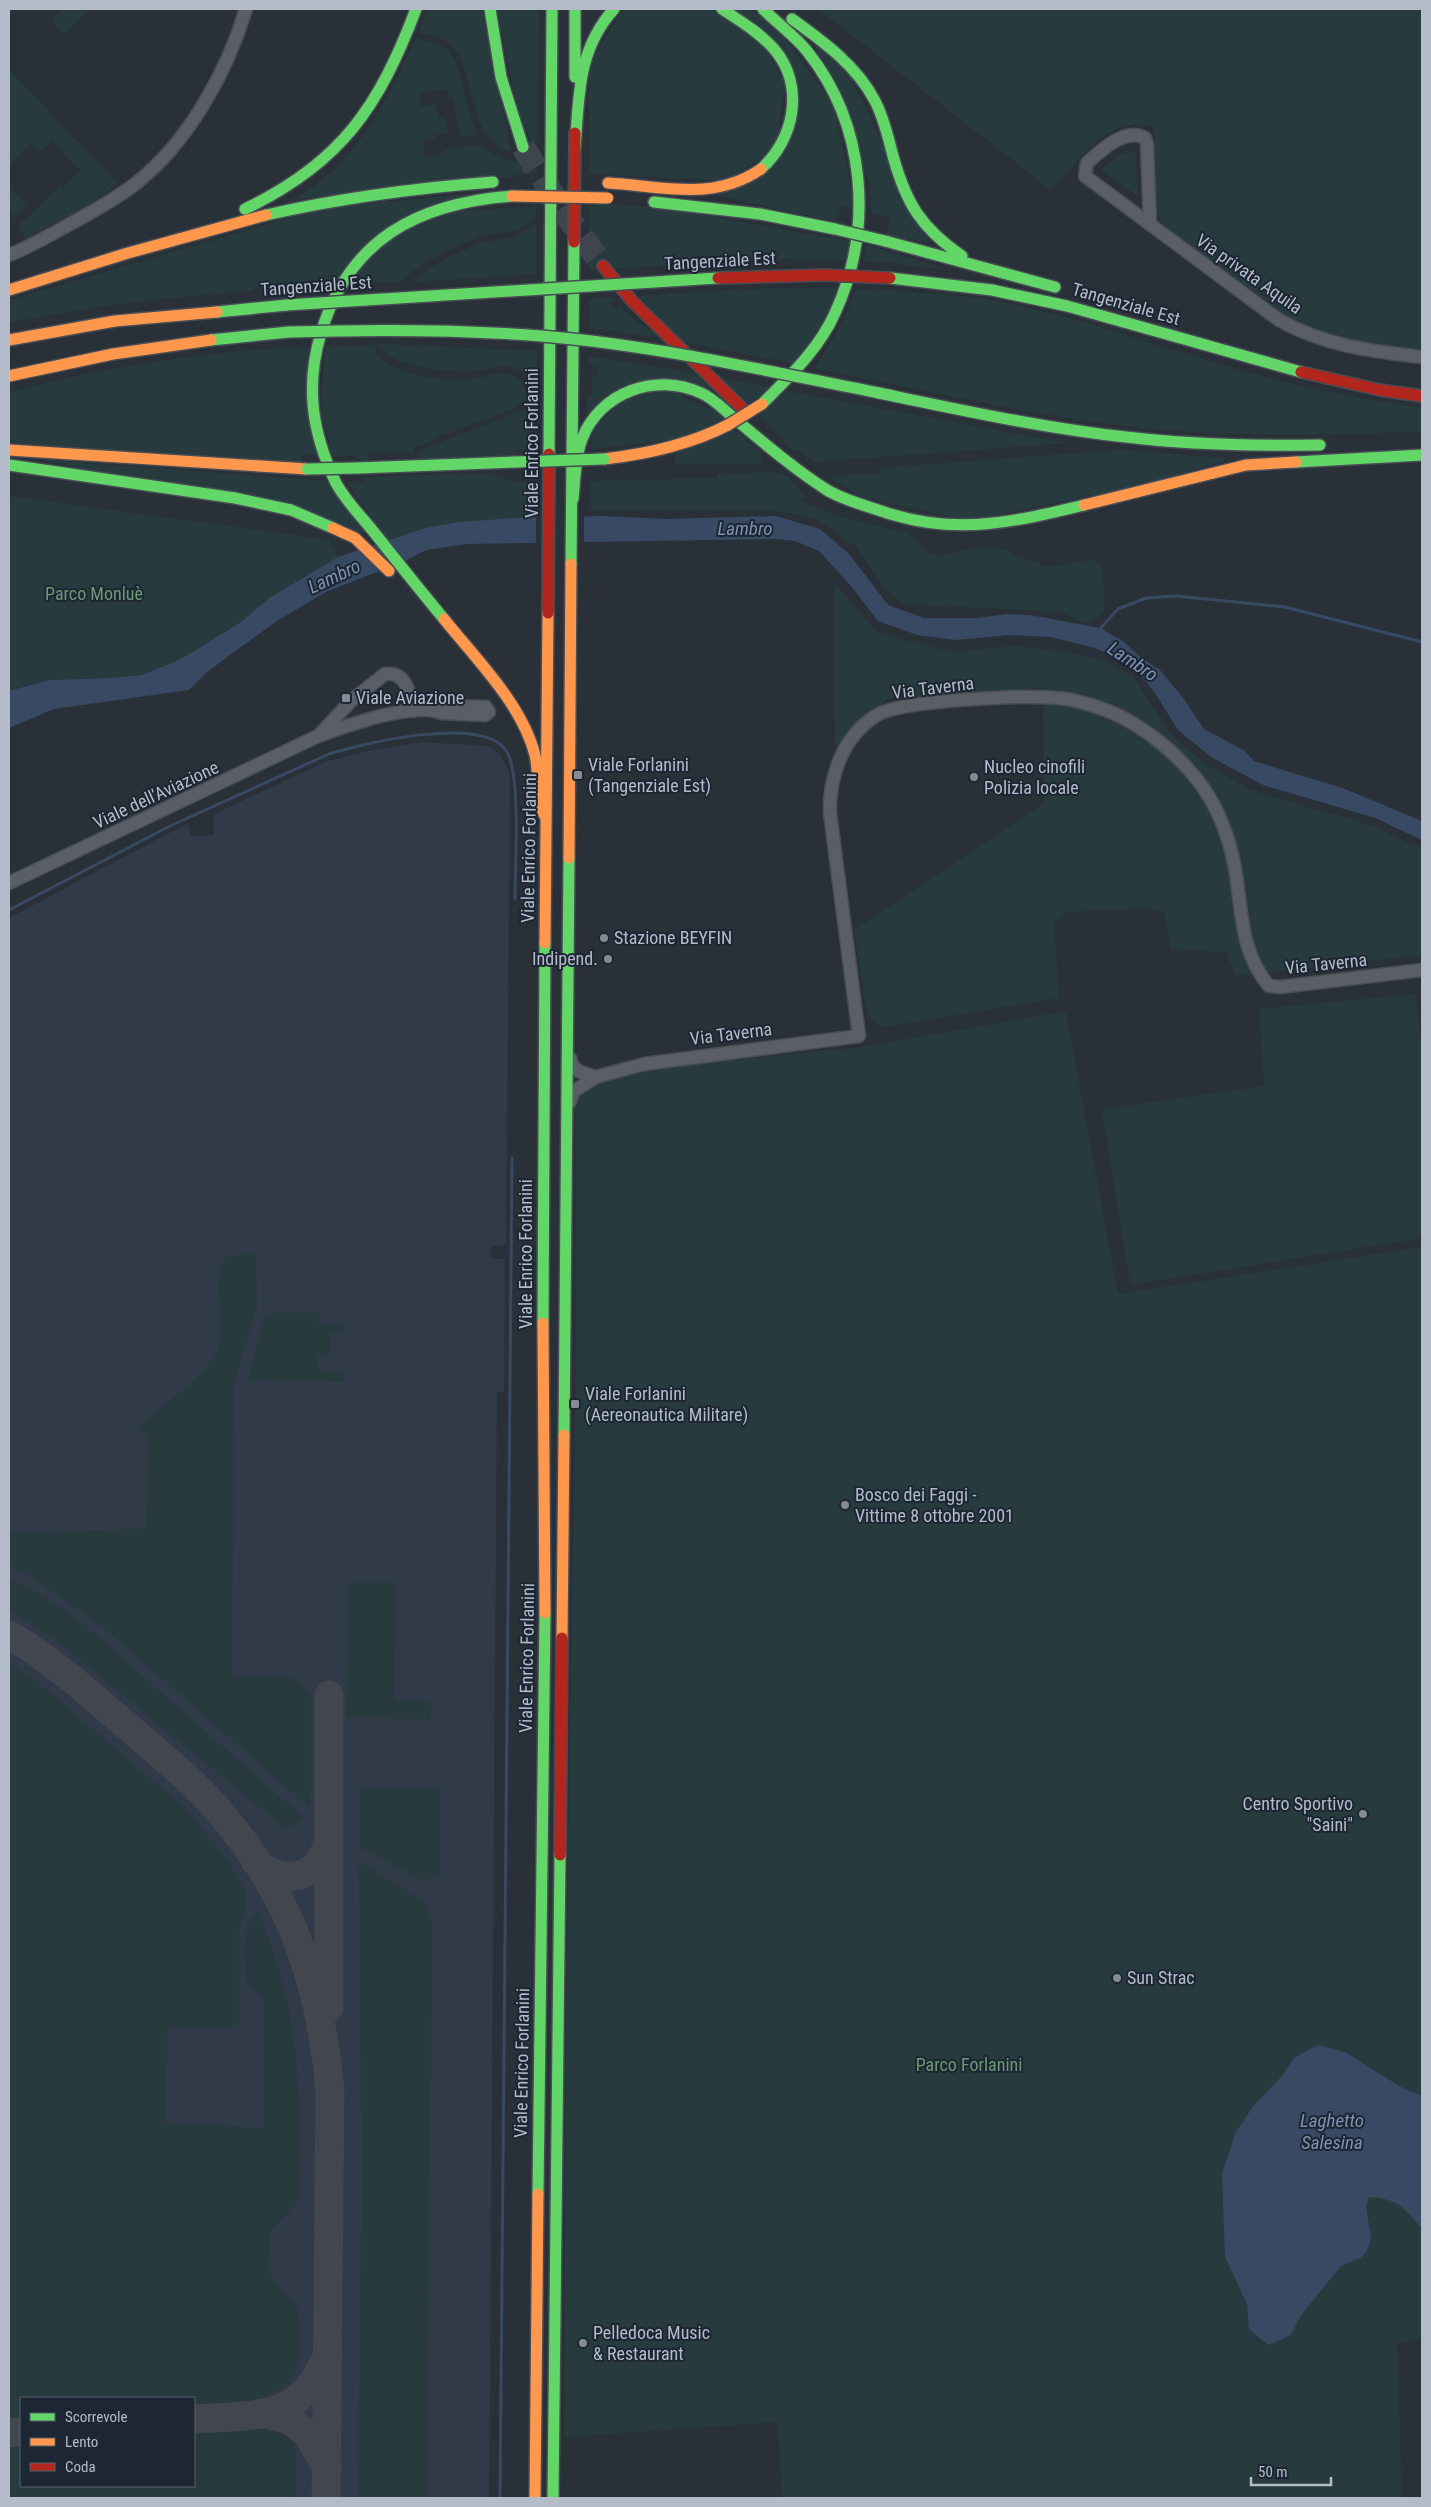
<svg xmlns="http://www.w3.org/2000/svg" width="1431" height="2507" viewBox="0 0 1431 2507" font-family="'Roboto Condensed',sans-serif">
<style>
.airport{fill:#313a48;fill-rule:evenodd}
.green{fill:#273a3e}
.water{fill:#384963}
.pier{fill:#2a3038}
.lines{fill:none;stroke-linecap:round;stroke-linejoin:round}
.stream{stroke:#384963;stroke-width:3}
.taxiway{stroke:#42464e;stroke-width:29}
.highway-tunnel{stroke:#3f454e;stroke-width:24;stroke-dasharray:24 12;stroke-linecap:butt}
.street-casing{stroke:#484c53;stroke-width:15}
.fast-casing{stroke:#484c55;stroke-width:14}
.slow-casing{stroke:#484c55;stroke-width:14}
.jam-casing{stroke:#484c55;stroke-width:14}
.street{stroke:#5a5e66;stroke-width:12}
.fast{stroke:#63d668;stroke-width:11}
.slow{stroke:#ff974d;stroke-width:11}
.jam{stroke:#b3261e;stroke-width:11}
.fast-bridge-casing{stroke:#474c53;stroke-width:14;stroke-linecap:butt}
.slow-bridge-casing{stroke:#474c53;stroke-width:14;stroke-linecap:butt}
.jam-bridge-casing{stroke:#474c53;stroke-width:14;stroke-linecap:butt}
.fast-bridge{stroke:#63d668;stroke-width:11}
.slow-bridge{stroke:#ff974d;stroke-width:11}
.jam-bridge{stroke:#b3261e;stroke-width:11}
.poi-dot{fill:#848b96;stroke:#1d2633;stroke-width:2}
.labels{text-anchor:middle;stroke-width:4;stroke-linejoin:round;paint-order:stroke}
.street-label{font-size:18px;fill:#b4bcc9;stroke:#1d2633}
.park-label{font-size:18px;fill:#6b9a76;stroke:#1d2633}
.poi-label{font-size:18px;fill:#b4bcc9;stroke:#1d2633;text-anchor:start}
.water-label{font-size:19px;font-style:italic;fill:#7c92b1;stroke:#1d2633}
</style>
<rect width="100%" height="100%" fill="#2a3038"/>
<!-- airport -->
<path class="airport" d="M421 742 488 746 501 755 510 775 506 1245 491 1246V1259H505L504 1391 497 1393 489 2498H9V918L188 823 191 836 214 835V814L325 762 372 750ZM21 2398H194V2486H21Z"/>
<!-- green -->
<path class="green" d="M63 9H91L64 34 51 21Z
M427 9H482L511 151C504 152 499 147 494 143 466 117 474 61 448 42 441 37 428 35 419 33Z
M497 9H539L537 143 532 142 519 116Z
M624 9H711L760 42 785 82 776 146 729 181 589 174V81L593 57Z
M729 9H750L778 29 834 106 855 209 841 205 837 222 710 194 752 183 799 90Z
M818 9H1422V353C1400 350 1376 349 1354 344 1280 327 1221 270 1163 226L1157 213 1154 126C1105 117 1081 158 1051 190Z
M416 38C424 41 439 43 445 48 467 67 461 112 480 135L465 137 460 136 453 97 449 98 447 89 420 92 421 106 436 104 439 118 445 117 448 133 435 135V140L423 141 425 157 437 155 448 149 477 145 505 160 536 165 538 174H513L512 177H486L291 200C356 167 387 100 416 38Z
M813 42 846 67 930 243 886 236 891 218 872 213 870 184Z
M9 70 118 183 89 205 26 239 19 229 20 224 60 185 63 188 80 170 52 141 41 152 32 143 9 165Z
M1135 150 1138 193 1136 195 1100 170 1120 155Z
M9 190 15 192 27 205 16 217 13 216 9 208Z
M467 194 333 285 269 289 267 287H258L250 291C169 297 88 306 9 323V300L323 208Z
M608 204 667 208 854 242 851 260 777 259 589 270V206Z
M537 206 534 219 518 230 480 236 460 245 426 262 398 282 346 285 377 250 445 212Z
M536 224V274L411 282 431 267 460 252 483 242 512 238Z
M867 245 949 270 895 264V262L864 261Z
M774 288H843L797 364 683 342 638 296Z
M857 289C908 291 961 294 1012 304 1086 320 1157 346 1230 367 1293 385 1357 399 1422 408V432C1336 434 1251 437 1165 430 1046 420 930 391 814 368L837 333Z
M611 298 613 300 610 303 615 310 620 306 631 317 662 338 589 328V299Z
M380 344 537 351 535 428C526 411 540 392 526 376 511 359 490 370 472 371 449 373 394 367 381 348Z
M375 345 377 356C402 376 441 382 472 379 495 376 503 367 523 382L528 399 511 410 435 438 424 445H415L413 452 369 453 368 464 353 456H333L321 413 325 346Z
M311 347 322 455H300L304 465 9 447V392C107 366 210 350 311 347Z
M589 356 696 373 712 389 686 382 587 413V396H591L592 377 598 376V367H592L588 360Z
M721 378 770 387 749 404Z
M667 389 728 417 681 439 591 449 594 428 624 400Z
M787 391 1067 443 814 462 800 451H793L759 415Z
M526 409 528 427 536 442V449L516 450V455L417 459 421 450Z
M735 430 761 452V464L675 465V453Z
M1121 450 1225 458V461L1150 483 969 521 862 497 827 476 880 473 879 468Z
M45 460 330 481 368 534Z
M774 472 789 477 804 495 800 501 837 516 909 534 929 553 941 556 977 547 1005 549 1015 555 1049 567 1093 559 1103 568 1104 611C1086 628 1080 621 1060 612L903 604 883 587 856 546 845 541 837 532 815 519 777 511H591L590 481 717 478 718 474Z
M487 473 516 482H537L536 518C483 518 438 525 387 540L347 482H364L362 477Z
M9 496 330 540 338 557 269 598 241 622 181 659 142 675 110 678 49 680 9 691Z
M834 581 877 633 953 652 1013 646 1055 650 1104 660 1134 677 1168 732 1204 763 1251 790 1373 826 1410 844 1422 847V955L1236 976 1226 952 1171 950 1164 913 1151 908 1068 912 1054 923 1059 998 885 1027 874 1022 867 1013 854 930 1044 803 1043 688 887 699 835 749Z
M1415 994 1422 1047V1238L1130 1285 1102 1109 1264 1086 1259 1009Z
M1061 1012 1066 1013 1118 1294 1422 1247V2338L1397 2343 1402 2498H782L778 2422 576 2436 565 2438C564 2177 567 1916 571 1655 574 1472 579 1289 575 1106L578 1095 588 1087 657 1068 861 1047Z
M237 1254H256L257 1308 234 1381 232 1677 295 1678 311 1695V1796L309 1807 103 1627 27 1574 9 1566V1532L146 1529 147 1436 139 1426C159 1409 213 1370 219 1346 226 1320 208 1279 227 1257Z
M266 1313H319V1325H343L346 1333H331L330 1355H318V1370L346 1371 343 1382 247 1381Z
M9 1579C62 1600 106 1644 149 1682 200 1727 252 1772 303 1817L297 1824 285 1828 57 1641 9 1610Z
M348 1582H396L394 1701 431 1702V1719L346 1718Z
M9 1663 35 1680 179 1803 217 1846 234 1871 244 1888 247 1900 239 1931V2023L236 2027H167L166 2124 264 2127V1999L246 1980C246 1960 240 1925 258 1913 301 2011 301 2096 300 2200L271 2230 269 2270 272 2280 299 2309C298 2324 302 2353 297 2367 285 2405 226 2404 194 2406V2398H21V2419L9 2420Z
M360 1788H440V1872L424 1881 360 1847Z
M359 1862 424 1902 432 1920 427 2498H358L362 2175Z
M245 2426C264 2427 278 2432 295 2441L296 2498H9V2444L21 2443V2486H194V2430Z"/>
<!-- water -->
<path class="water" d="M603 516 666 519 776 516 820 529 849 554 888 605 924 618H978L1007 614 1030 615 1100 628 1123 641 1138 655 1160 670 1183 698 1204 729 1245 751 1254 761 1345 789 1422 821V840L1375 818 1263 785 1211 757 1178 730 1155 693 1133 664 1092 647 1050 637 1010 635 956 640 917 635 878 621 851 586 819 551 795 541 775 539 467 544 426 550 405 561 326 592 280 619 231 654 206 673 189 690 54 709 9 728V691L49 680 110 678 142 675 181 659 241 622 269 598 338 557 425 528 460 522 512 518Z
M1318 2045 1345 2052 1399 2086 1422 2096V2229C1404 2207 1398 2199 1369 2197L1366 2206 1371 2238 1368 2249 1362 2257 1341 2266 1301 2315 1291 2335 1268 2345 1249 2329 1247 2304 1225 2257 1222 2173 1236 2132 1254 2105 1281 2077 1294 2058Z"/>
<!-- pier -->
<path class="pier" d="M584 514V545H536V516Z"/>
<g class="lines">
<!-- stream -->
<path class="stream" d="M1099 630 1118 609 1146 598 1176 596 1285 607 1422 642
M9 910 170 826 329 754C364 743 485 714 507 752 521 775 515 868 515 899
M500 2498 512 1158"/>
<!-- taxiway -->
<path class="taxiway" d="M9 1635C53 1660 89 1694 128 1727 158 1753 190 1778 217 1809 290 1892 320 1981 330 2090L326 2498
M329 1695V2008
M255 1861C282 1887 320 1880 328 1841
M261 2413 290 2420 308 2435 327 2468
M194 2419C231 2416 286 2421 310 2386 317 2377 322 2366 328 2356
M9 2433 21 2432"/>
<!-- highway-tunnel -->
<path class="highway-tunnel" d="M523 147 560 206 603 266"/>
<!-- street casing -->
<g class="street-casing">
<path id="street" d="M1150 224 1147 144 1145 138C1126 127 1101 150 1087 163L1085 176 1279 320C1325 346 1370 351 1422 357
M9 255C30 247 50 235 70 224 92 212 116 199 135 184 188 143 227 72 246 9
M320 734 352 700 385 674C407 671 410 695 414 711
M9 883 318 736C346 726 414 701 442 713L485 715 489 712 486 707 446 706 436 710
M570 1058C573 1072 583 1073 596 1077
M569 1103 574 1091 596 1077 644 1064 859 1036 830 813C829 776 843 736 877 715 902 700 1023 695 1056 698 1070 698 1084 703 1097 707 1132 718 1165 743 1189 770 1215 798 1228 831 1235 868 1242 909 1240 952 1269 986L1280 987 1422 970"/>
</g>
<!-- fast casing -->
<g class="fast-casing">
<path id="fast" d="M490 9 501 77 523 147
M575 9V77
M722 9C740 21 759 32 774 49 805 85 795 139 761 169
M792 19C824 42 857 66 875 101 884 118 888 137 893 156 906 203 921 228 962 256
M575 149C579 97 577 50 614 9
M654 202 760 214 835 229
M245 209C341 163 379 107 416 9
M266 215C341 198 416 188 493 182
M885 241 1055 287
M890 278 992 290 1067 306 1301 372
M217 312 287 305
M211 340 289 332
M879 393C961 410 1043 428 1126 437 1191 445 1255 446 1320 445
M762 404C790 376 819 349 835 313 874 228 866 125 807 51 795 36 777 23 763 9
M549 454 552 9
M1296 462 1422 455
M9 465 235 498 291 510 333 528
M358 468 516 462
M573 499C575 480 575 457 582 439 600 392 656 372 701 393 713 398 724 410 734 418 764 443 794 469 827 490 843 500 875 509 894 515 961 535 1018 521 1084 505
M571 564 574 242
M444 619C420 590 396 560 373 531 360 515 345 500 336 483 312 433 305 386 321 333 349 239 418 203 512 196
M543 1323 545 943
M564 1435 569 858
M538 2194 545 1613
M553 2498 560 1855"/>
</g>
<!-- slow casing -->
<g class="slow-casing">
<path id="slow" d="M608 183C663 186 713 202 761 169
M9 290 128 253 266 215
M9 340 115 321 217 312
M9 376 113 354 211 340
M9 450 307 469
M604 459C648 454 689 445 728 425
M1084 505 1246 465 1296 462
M333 528 355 538 389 571
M444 619C476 659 522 704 535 755 540 776 534 799 546 818
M569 858 571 564
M545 943 548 613
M543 1323 545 1613
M562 1638 564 1435
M535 2498 538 2194"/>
</g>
<!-- jam casing -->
<g class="jam-casing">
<path id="jam" d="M574 242 575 133
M603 266 632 301 743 409
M1301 372 1380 390 1422 396
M548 613 549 454
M560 1855 562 1638"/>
</g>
<!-- street -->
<use href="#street" class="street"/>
<!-- fast -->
<use href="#fast" class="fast"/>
<!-- slow -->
<use href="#slow" class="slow"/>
<!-- jam -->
<use href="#jam" class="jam"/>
<!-- fast-bridge casing -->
<g class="fast-bridge-casing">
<path id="fast-bridge" d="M835 229 885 241
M287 305 718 278
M289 332C384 329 479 329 573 339 676 350 777 373 879 393
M516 462 604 459
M307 469 358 468"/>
</g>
<!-- slow-bridge casing -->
<g class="slow-bridge-casing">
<path id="slow-bridge" d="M512 196 608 198
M728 425 762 404"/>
</g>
<!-- jam-bridge casing -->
<g class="jam-bridge-casing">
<path id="jam-bridge" d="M718 278 824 275 890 278"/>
</g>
<!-- fast-bridge -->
<use href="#fast-bridge" class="fast-bridge"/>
<!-- slow-bridge -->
<use href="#slow-bridge" class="slow-bridge"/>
<!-- jam-bridge -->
<use href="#jam-bridge" class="jam-bridge"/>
</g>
<!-- markers -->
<g class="poi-dot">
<rect x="341" y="693" width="10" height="10" rx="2.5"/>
<rect x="573" y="770" width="10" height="10" rx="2.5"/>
<circle cx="974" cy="777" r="5"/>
<circle cx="604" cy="938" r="5"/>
<circle cx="608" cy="959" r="5"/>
<rect x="570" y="1399" width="10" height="10" rx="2.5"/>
<circle cx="845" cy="1505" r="5"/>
<circle cx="1363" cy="1814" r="5"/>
<circle cx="1117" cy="1978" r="5"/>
<circle cx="583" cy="2343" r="5"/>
</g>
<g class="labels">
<!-- street labels -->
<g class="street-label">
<text transform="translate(720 261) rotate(-3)" y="6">Tangenziale Est</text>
<text transform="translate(1249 274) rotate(35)" y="6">Via privata Aquila</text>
<text transform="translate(316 286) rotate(-4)" y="6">Tangenziale Est</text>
<text transform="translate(1126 304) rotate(16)" y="6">Tangenziale Est</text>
<text transform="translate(532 443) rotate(-90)" y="6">Viale Enrico Forlanini</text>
<text transform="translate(933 688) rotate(-7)" y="6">Via Taverna</text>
<text transform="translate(156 795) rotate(-25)" y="6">Viale dell'Aviazione</text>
<text transform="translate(529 848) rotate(-89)" y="6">Viale Enrico Forlanini</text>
<text transform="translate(1326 964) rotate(-6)" y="6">Via Taverna</text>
<text transform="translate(731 1034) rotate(-7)" y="6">Via Taverna</text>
<text transform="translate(526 1254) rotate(-90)" y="6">Viale Enrico Forlanini</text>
<text transform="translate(527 1658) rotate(-89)" y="6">Viale Enrico Forlanini</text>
<text transform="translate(522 2063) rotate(-89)" y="6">Viale Enrico Forlanini</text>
</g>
<!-- park labels -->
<g class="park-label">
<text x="94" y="600">Parco Monluè</text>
<text x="969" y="2071">Parco Forlanini</text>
</g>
<!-- poi labels -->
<g class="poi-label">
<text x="356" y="704">Viale Aviazione</text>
<text x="588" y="771">Viale Forlanini<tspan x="588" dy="21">(Tangenziale Est)</tspan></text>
<text x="984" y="773">Nucleo cinofili<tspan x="984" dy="21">Polizia locale</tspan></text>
<text x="614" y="944">Stazione BEYFIN</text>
<text x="598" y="965" text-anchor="end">Indipend.</text>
<text x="585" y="1400">Viale Forlanini<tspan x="585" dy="21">(Aereonautica Militare)</tspan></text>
<text x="855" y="1501">Bosco dei Faggi -<tspan x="855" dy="21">Vittime 8 ottobre 2001</tspan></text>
<text x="1353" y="1810" text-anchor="end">Centro Sportivo<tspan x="1353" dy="21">"Saini"</tspan></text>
<text x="1127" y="1984">Sun Strac</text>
<text x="593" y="2339">Pelledoca Music<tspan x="593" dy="21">&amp; Restaurant</tspan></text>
</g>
<!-- water labels -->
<g class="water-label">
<text x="745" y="535">Lambro</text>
<text transform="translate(334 576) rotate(-25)" y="7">Lambro</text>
<text transform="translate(1133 661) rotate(33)" y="7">Lambro</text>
<text x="1332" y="2127">Laghetto<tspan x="1332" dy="22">Salesina</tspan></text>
</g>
</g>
<!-- border -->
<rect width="1431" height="2507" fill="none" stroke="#b4bcc9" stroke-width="20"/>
<!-- legend -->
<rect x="20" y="2397" width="175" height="90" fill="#1d2633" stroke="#59626f"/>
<rect x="30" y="2413" width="25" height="8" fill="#63d668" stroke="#59626f"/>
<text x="65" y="2422" font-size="15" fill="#b4bcc9">Scorrevole</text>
<rect x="30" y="2438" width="25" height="8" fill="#ff974d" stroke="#59626f"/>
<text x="65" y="2447" font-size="15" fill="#b4bcc9">Lento</text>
<rect x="30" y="2463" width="25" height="8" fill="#b3261e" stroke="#59626f"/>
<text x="65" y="2472" font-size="15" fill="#b4bcc9">Coda</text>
<!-- scale -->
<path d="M1251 2477v8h80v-8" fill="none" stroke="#b4bcc9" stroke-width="2.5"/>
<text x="1258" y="2477" font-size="15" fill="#b4bcc9" stroke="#1d2633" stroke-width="4" paint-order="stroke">50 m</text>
</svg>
